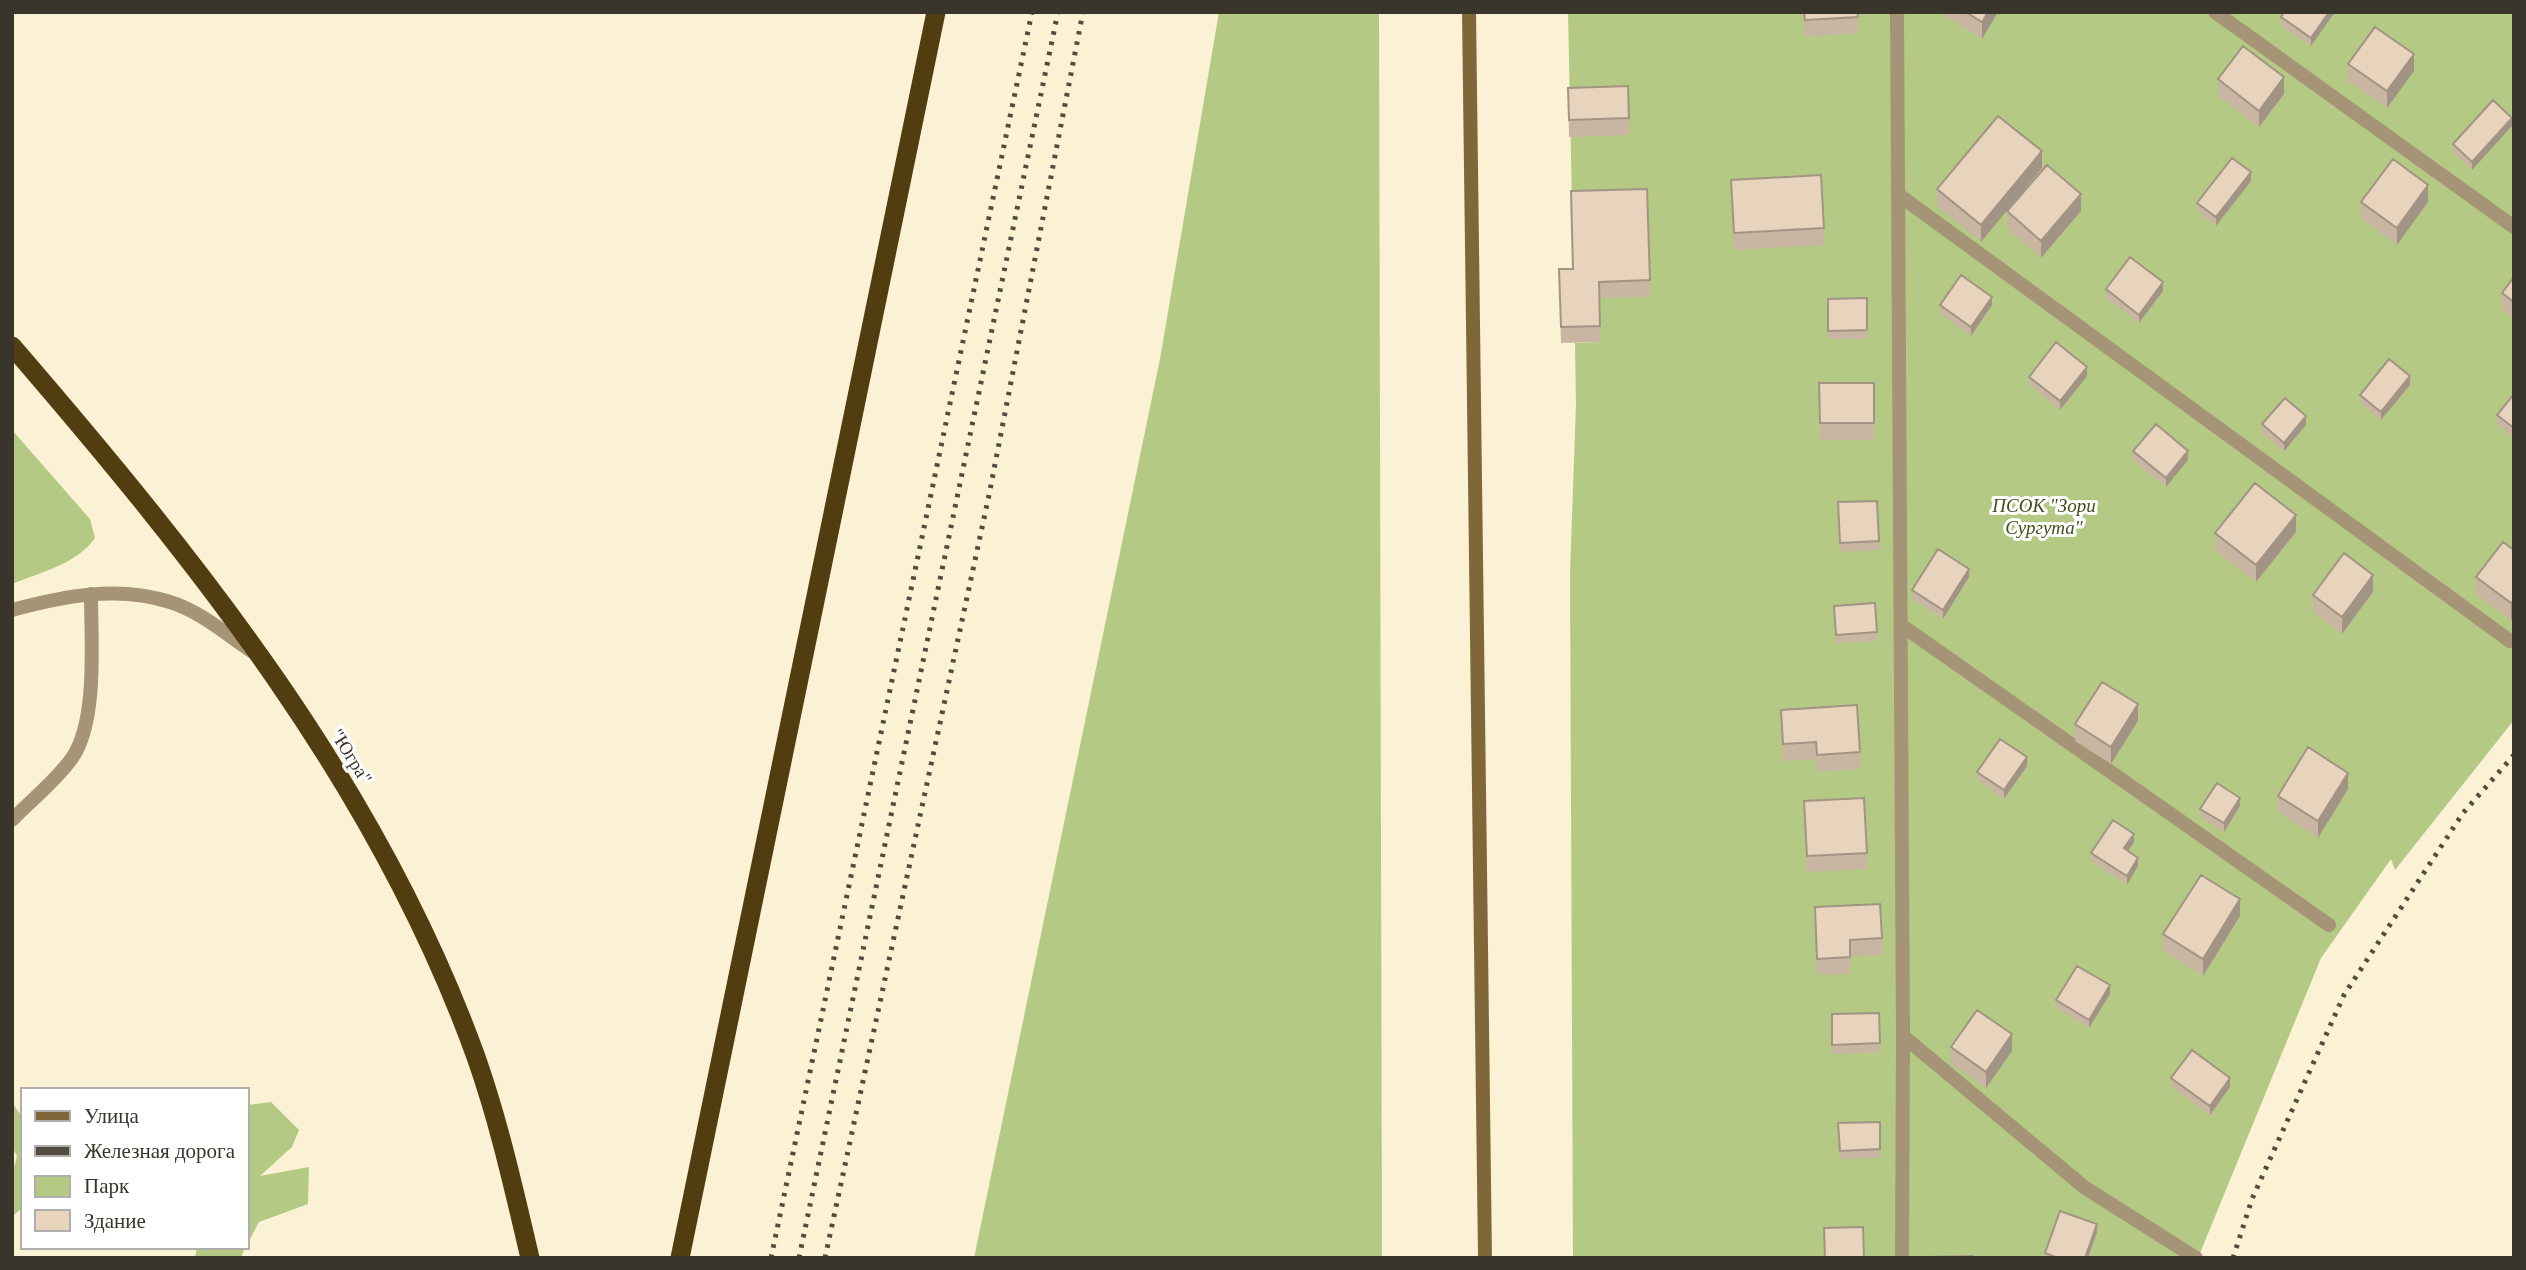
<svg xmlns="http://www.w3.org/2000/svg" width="2526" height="1270" viewBox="0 0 2526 1270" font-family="Georgia,serif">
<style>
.green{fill:#b4ca84}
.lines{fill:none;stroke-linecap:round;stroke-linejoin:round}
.service{stroke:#a59476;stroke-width:14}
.minor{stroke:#a59476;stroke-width:14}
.secondary{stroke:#806739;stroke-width:14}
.trunk{stroke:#523d10;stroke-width:19}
.rail{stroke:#514c3f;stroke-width:5;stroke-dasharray:3.5 7;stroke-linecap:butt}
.wall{fill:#c8b5a2}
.shaded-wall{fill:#a29484}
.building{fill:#e8d3bc;stroke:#a29484;stroke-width:2}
.labels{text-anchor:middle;stroke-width:6;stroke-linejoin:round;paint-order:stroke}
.park-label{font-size:19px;font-style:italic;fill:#404f18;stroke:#fff}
.street-label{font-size:19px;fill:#39352a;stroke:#fff}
</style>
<rect width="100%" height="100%" fill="#fbf1d5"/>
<!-- green -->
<path class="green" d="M1219 12H1379L1382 1258H974L1160 359Z
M1568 12H2514V720L2395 870 2391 859 2321 958 2198 1258H1573L1570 573 1576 404 1575 343 1600 342 1574 299Z
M12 430 90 519 95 538C77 564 41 572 12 584Z
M271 1102 299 1130 292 1147 260 1176 309 1167 308 1204 259 1222 247 1245V1105Z
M13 1104 23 1118V1207L12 1217V1175L17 1156 12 1147Z
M197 1247H245L241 1258H195Z"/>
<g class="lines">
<!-- service -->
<path class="service" d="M2215 12 2514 227
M1899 195 2510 641
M12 610C64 596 118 585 170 602 200 611 227 635 253 652
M1901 625 2329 925
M12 820C31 800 56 781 72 758 98 721 91 639 91 594
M1903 1036 2084 1187 2196 1258"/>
<!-- minor -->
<path class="minor" d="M1897 12 1903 1036 1902 1258"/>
<!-- secondary -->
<path class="secondary" d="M1469 12 1485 1258"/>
<!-- trunk -->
<path class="trunk" d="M12 346C198 562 378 785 476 1057 499 1122 514 1190 530 1258
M680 1258 936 12"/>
<!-- rail -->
<path class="rail" d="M771 1258 1032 12
M799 1258 1058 12
M825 1258 989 495 1083 12
M2233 1258 2252 1199 2344 995 2463 813 2514 755"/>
</g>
<!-- wall -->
<path class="wall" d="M1803 12H1857L1858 33 1805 37Z
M1939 12H1998L1982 39Z
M2335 12 2311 46 2281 26V17Z
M2348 64 2414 71 2387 108 2348 81Z
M2218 79 2284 94 2259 127 2218 96Z
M1568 88 1629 118V135L1569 137Z
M2512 126 2472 170 2453 152V144Z
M2042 168 1981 242 1937 206V189Z
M1731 180 1824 228V245L1734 250Z
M2251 181 2216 226 2197 211V203Z
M1647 189 1650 297 1599 298 1600 342 1561 343 1559 269H1573Z
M2361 202H2428L2397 245 2361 218Z
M2007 211H2081L2041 258 2007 228Z
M2514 277V319L2502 310V293Z
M2106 289 2163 291 2139 323 2106 298Z
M1867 298V339H1828V299Z
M1940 305H1992L1971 336 1940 314Z
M2087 376 2060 410 2029 385V377Z
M1819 383H1874V440H1820Z
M2410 385 2381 420 2360 403V395Z
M2514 394V437L2497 424V415Z
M2262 424 2306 425 2284 451 2262 433Z
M2133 451 2188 460 2166 487 2133 460Z
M1877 501 1879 550 1840 552 1838 502Z
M2296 532 2256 582 2215 550V533Z
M2514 550 2511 620 2476 594V577Z
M1969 577 1943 619 1912 599V590Z
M2373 592 2342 634 2313 612V595Z
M1834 606 1877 632V641L1836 643Z
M1781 710 1860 752V769L1817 772 1816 759 1783 761Z
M2138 721 2111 764 2075 741V724Z
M2027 766 2004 799 1977 780V772Z
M2348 789 2318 838 2278 812V796Z
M1804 801 1867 853V869L1807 872Z
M2240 806 2224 832 2200 817V809Z
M2134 842 2128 851 2138 866 2127 885 2091 861V853Z
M1815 907 1882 938V955L1850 956V974L1817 975Z
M2240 916 2203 976 2163 951V934Z
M2110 994 2089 1028 2056 1008V1000Z
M1879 1013 1880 1052 1832 1054V1014Z
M1951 1047 2012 1051 1986 1088 1951 1064Z
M2171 1078 2230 1087 2210 1115 2171 1087Z
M1880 1122V1158L1840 1159 1838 1123Z
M2097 1232 2088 1258H2045V1253Z"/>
<!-- shaded-wall -->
<path class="shaded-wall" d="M1988 12H1998L1982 39V22Z
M2329 12H2335L2311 46V38Z
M2414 54V71L2387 108V91Z
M2284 77V94L2259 127V111Z
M2512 118V126L2472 170V162Z
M2042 151V168L1981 242V225Z
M2251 172V181L2216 226V217Z
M2428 185V202L2397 245V228Z
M2081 194V211L2041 258V241Z
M2163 282V291L2139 323V315Z
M1992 297V305L1971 336V327Z
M2087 367V376L2060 410V401Z
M2410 376V385L2381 420V412Z
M2306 416V425L2284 451V443Z
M2188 451V460L2166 487V478Z
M2296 515V532L2256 582V565Z
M1969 569V577L1943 619V610Z
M2373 575V592L2342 634V617Z
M2514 599V616L2511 620V603Z
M2138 704V721L2111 764V747Z
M2027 757V766L2004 799V790Z
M2348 773V789L2318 838V821Z
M2240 798V806L2224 832V823Z
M2134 834V842L2124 857V848Z
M2138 858V866L2127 885V876Z
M2240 899V916L2203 976V959Z
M2110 985V994L2089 1028V1020Z
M2012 1034V1051L1986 1088V1072Z
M2230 1078V1087L2210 1115V1106Z
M2097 1224V1232L2088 1258H2085Z"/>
<!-- building -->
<path class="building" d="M1804 12H1857L1858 17 1805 20Z
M1966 12H1988L1982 22Z
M2284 12H2329L2311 38 2281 17Z
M2375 27 2414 54 2387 91 2348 64Z
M2243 46 2284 77 2259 111 2218 79Z
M1628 86 1629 118 1569 120 1568 88Z
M2493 100 2512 118 2472 162 2453 144Z
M1998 116 2042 151 1981 225 1937 189Z
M2232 158 2251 172 2216 217 2197 203Z
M2393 159 2428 185 2397 228 2361 202Z
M2047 165 2081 194 2041 241 2007 211Z
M1821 175 1824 228 1734 233 1731 180Z
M1647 189 1650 280 1599 282 1600 326 1561 327 1559 269H1573L1571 191Z
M2130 257 2163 282 2139 315 2106 289Z
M1961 275 1992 297 1971 327 1940 305Z
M2514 277V302L2502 293Z
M1867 298V330L1828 331V299Z
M2056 342 2087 367 2060 401 2029 377Z
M2389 359 2410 376 2381 412 2360 395Z
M1819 383H1874V423H1820Z
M2514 394V428L2497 415Z
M2285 398 2306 416 2284 443 2262 424Z
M2156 424 2188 451 2166 478 2133 451Z
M2255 483 2296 515 2256 565 2215 533Z
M1877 501 1879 541 1840 543 1838 502Z
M2503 542 2514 550V599L2511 603 2476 577Z
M1938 549 1969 569 1943 610 1912 590Z
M2344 553 2373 575 2342 617 2313 595Z
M1875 603 1877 632 1836 635 1834 606Z
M2102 682 2138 704 2111 747 2075 724Z
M1857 705 1860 752 1817 755 1816 742 1783 744 1781 710Z
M2000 739 2027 757 2004 790 1977 772Z
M2308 747 2348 773 2318 821 2278 796Z
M2217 783 2240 798 2224 823 2200 809Z
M1864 798 1867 853 1807 856 1804 801Z
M2113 820 2134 834 2124 848 2138 858 2127 876 2091 853Z
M2201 875 2240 899 2203 959 2163 934Z
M1880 904 1882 938 1850 940V957L1817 959 1815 907Z
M2077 966 2110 985 2089 1020 2056 1000Z
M1977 1010 2012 1034 1986 1072 1951 1047Z
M1879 1013 1880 1043 1832 1045V1014Z
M2192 1050 2230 1078 2210 1106 2171 1078Z
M1880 1122V1149L1840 1151 1838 1123Z
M2060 1211 2097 1224 2085 1258H2058L2045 1253Z
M1863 1227 1864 1257 1825 1258 1824 1228Z
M1973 1256V1258H1926V1257Z"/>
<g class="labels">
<!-- park labels -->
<g class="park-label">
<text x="2044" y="512">ПСОК "Зори<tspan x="2044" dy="22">Сургута"</tspan></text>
</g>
<!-- street labels -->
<g class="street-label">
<text transform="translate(352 756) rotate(58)" y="7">"Югра"</text>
</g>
</g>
<!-- border -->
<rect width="2526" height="1270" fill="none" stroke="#39352a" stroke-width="28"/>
<!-- legend -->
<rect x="21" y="1088" width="228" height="161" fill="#ffffff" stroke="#b0aeaa" stroke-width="2"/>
<rect x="35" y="1111" width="35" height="10" fill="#806739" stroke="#b0aeaa" stroke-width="2"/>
<text x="84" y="1123" font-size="21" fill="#39352a">Улица</text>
<rect x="35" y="1146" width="35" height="10" fill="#514c3f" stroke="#b0aeaa" stroke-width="2"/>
<text x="84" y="1158" font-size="21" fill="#39352a">Железная дорога</text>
<rect x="35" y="1176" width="35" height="21" fill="#b4ca84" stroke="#b0aeaa" stroke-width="2"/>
<text x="84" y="1193" font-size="21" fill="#39352a">Парк</text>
<rect x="35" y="1210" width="35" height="21" fill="#e8d3bc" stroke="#b0aeaa" stroke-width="2"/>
<text x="84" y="1228" font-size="21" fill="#39352a">Здание</text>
</svg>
